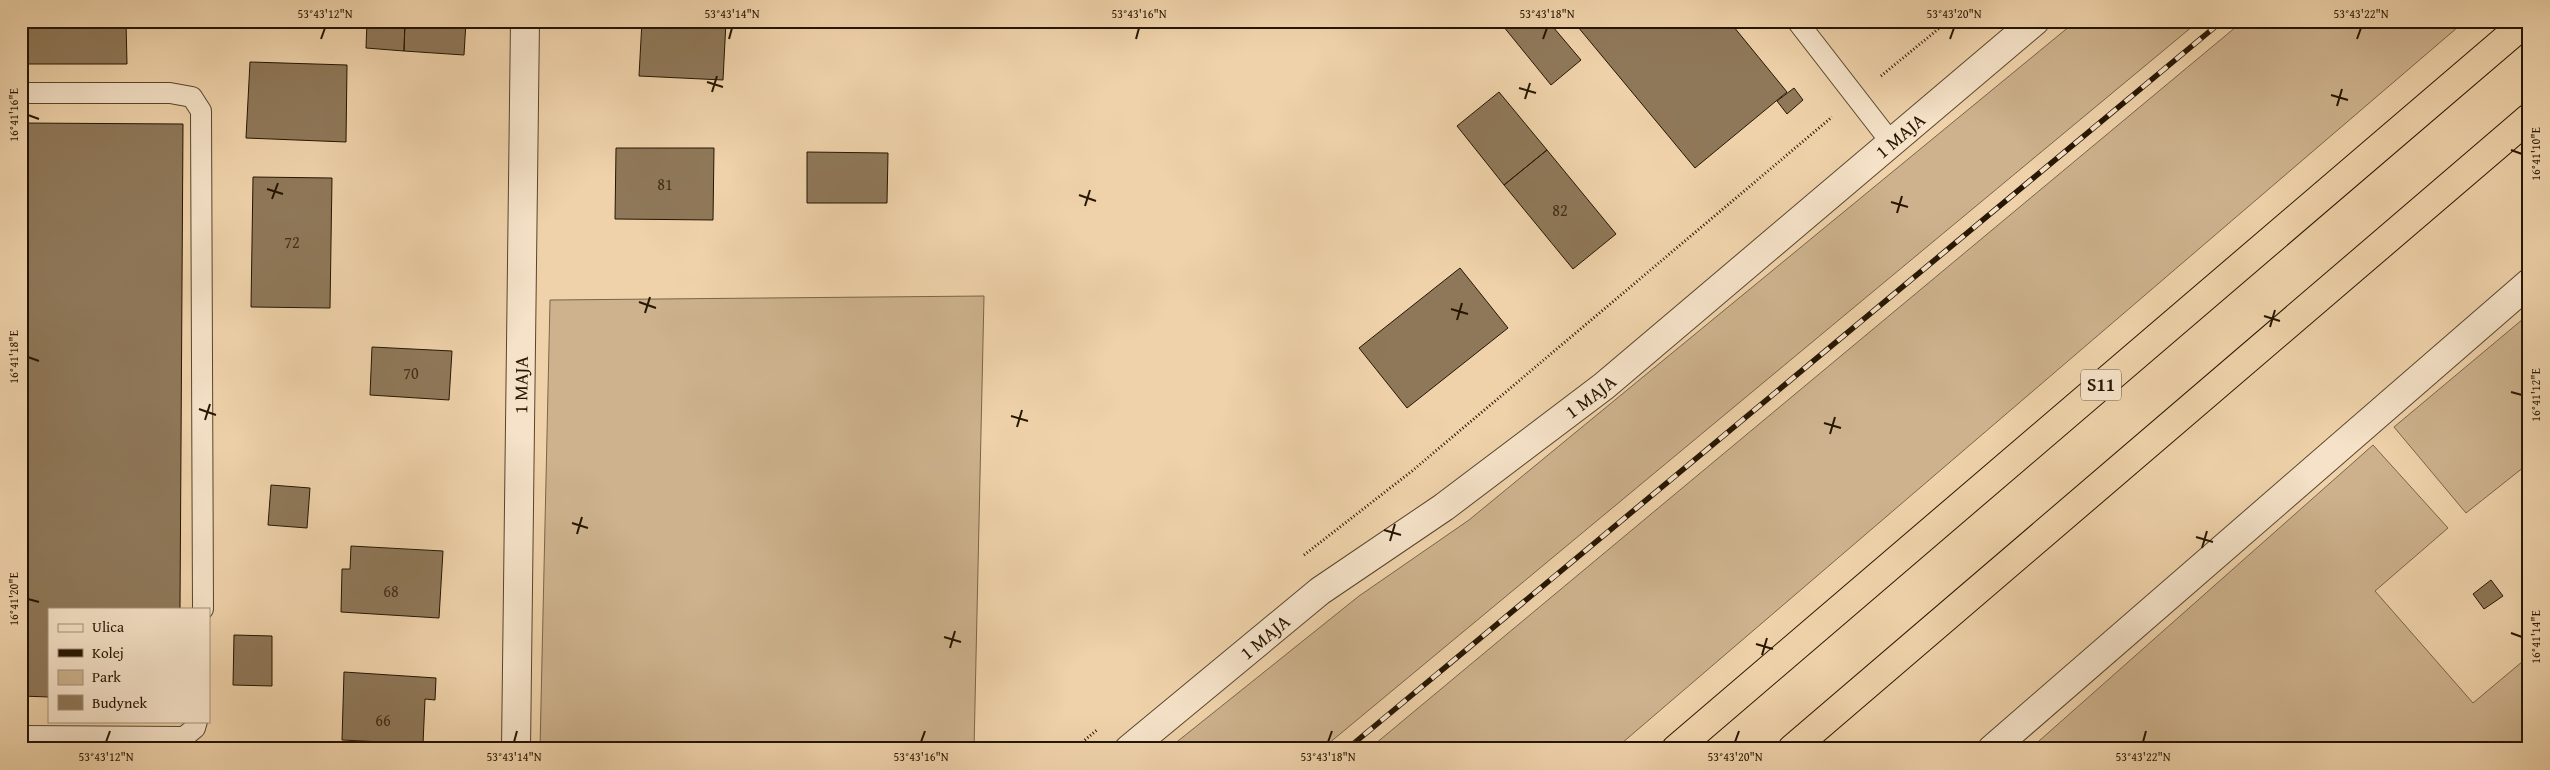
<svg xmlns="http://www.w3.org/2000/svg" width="2550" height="770" viewBox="0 0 2550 770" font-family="'Gentium Book Plus',serif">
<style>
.green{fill:#cdb28d;stroke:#7a6448}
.building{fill:#8f7859;stroke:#261602}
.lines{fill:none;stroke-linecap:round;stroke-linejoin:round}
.service-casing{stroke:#58452c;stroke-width:22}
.minor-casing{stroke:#58452c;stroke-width:30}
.motorway-casing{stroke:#261602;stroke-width:30}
.path{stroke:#261602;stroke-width:3;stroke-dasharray:1 2.5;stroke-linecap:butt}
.service{stroke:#f5e2c8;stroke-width:20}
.minor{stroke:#f5e2c8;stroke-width:28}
.motorway{stroke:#efd2aa;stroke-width:28}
.rail-casing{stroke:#261602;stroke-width:5.5}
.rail{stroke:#f5e2c8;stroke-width:4;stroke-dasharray:11;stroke-linecap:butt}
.ticks{fill:none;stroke:#261602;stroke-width:2}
.labels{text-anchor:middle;stroke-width:4;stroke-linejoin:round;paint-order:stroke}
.number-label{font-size:16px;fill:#402e18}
.shield{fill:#f5e2c8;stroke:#64533d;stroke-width:1}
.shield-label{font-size:18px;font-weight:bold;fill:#261602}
.street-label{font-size:19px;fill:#261602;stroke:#f5e2c8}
.neatline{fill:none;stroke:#261602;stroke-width:2}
.ticks-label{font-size:12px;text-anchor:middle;fill:#261602}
</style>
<rect width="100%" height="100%" fill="#efd2aa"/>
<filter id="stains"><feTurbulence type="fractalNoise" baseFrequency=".004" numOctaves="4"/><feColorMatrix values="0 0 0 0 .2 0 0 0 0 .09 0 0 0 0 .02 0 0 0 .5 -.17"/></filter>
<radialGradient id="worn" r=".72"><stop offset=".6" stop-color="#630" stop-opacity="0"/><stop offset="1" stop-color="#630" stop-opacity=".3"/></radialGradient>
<!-- green -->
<path class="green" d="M2076 21H2199L1322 749H1168L1359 596 1469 520Z
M2243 21H2465L1615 749H1369Z
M984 296 974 749H540L550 300Z
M2529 314V463L2466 513 2394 427Z
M2373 445 2448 528 2375 591 2473 703 2529 656V749H2030Z"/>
<!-- building -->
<path class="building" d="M21 21H126L127 64H21Z
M367 21H405L404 51 366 48Z
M405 21H466L464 55 404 51Z
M642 21H726L723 80 639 76Z
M1499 21H1548L1581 60 1551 85Z
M1573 21H1729L1787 92 1695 168Z
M250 62 347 65 346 142 246 138Z
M1794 88 1803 100 1787 114 1777 101Z
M1499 92 1547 150 1504 185 1457 126Z
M21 123 183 124 180 609H49V697L21 696Z
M616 148H714L713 220 615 219Z
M1547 150 1616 234 1573 269 1504 185Z
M807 152 888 153 887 203H807Z
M253 177 332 178 330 308 251 307Z
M1460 268 1508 328 1407 408 1359 348Z
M372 347 452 351 449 400 370 395Z
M271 485 310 488 307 528 268 525Z
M351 546 443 551 439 618 341 612 342 569H350Z
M2491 580 2503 596 2484 609 2473 594Z
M234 635 272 636V686L233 685Z
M344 672 436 678 435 700 425 699 423 744 342 740Z"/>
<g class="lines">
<!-- service casing -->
<g class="service-casing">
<path id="service" d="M1797 21 1890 141
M21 93H170L192 97 201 111 203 609
M21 736 184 737 195 728 197 721"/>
</g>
<!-- minor casing -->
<g class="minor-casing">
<g id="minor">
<path id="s1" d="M516 749 525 21"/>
<path id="s2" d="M1129 749 1320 591 1444 507 1604 386 2035 21"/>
<path d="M1992 749 2529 283"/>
</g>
</g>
<!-- motorway casing -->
<g class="motorway-casing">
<path id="motorway" d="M1676 749 2527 21
M1792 749 2529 118"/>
</g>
<!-- path -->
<path class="path" d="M1881 76 1948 21
M1304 555 1412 471 1832 117
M1074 749 1097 730"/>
<!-- service -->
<use href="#service" class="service"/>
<!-- minor -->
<use href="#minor" class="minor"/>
<!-- motorway -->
<use href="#motorway" class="motorway"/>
<!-- rail casing -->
<g class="rail-casing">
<path id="rail" d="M1347 749 2222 21"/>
</g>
<!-- rail -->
<use href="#rail" class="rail"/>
</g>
<!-- ticks -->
<path class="ticks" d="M321 39 325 28M729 39 732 28M1136 39 1139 28M1543 39 1547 28M1950 39 1954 28M2357 39 2361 28M707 82 723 87M1519 88 1536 93M712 92 717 76M2331 95 2348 100M1525 99 1530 83M2337 106 2342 89M28 115 39 119M2511 150 2522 154M267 189 283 194M1079 195 1096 201M272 199 278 183M1891 202 1908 207M1085 206 1090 190M1897 213 1902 196M639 302 656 308M1451 309 1468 314M645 313 650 297M2264 316 2280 321M1457 320 1462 303M2270 327 2275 310M28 357 39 361M2511 392 2522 395M199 409 216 415M1011 416 1028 421M205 420 210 404M1824 423 1841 428M1017 427 1022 410M1830 434 1835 417M572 523 588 528M1384 530 1401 535M577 534 582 517M2196 537 2213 542M1390 541 1395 524M2202 548 2207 531M28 599 39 602M2511 633 2522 637M944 637 961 642M1756 644 1773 649M950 648 955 631M1762 655 1767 638M106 742 110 731M514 742 517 731M921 742 925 731M1328 742 1332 731M1735 742 1739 731M2143 742 2146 731"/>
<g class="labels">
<!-- number labels -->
<g class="number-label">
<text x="665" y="190">81</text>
<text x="1560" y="216">82</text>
<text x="292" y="248">72</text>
<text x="411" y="379">70</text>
<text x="391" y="597">68</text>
<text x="383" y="726">66</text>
</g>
<!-- shield labels -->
<rect class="shield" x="2081" y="369.5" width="40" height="31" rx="4"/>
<g class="shield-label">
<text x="2101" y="391">S11</text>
</g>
<!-- street labels -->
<g class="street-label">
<text dy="7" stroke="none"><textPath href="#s2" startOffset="986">1 MAJA</textPath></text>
<text dy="7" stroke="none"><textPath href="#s1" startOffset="364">1 MAJA</textPath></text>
<text dy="7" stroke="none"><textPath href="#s2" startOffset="581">1 MAJA</textPath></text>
<text dy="7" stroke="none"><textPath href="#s2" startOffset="176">1 MAJA</textPath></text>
</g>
</g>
<!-- margin -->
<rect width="2550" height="770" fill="none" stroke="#efd2aa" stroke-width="55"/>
<!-- legend -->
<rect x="48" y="608" width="162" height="115" fill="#f5e2c8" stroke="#a29079"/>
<rect x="58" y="624" width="25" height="8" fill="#f5e2c8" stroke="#a29079"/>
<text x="92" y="632" font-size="15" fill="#261602">Ulica</text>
<rect x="58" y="649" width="25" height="8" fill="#261602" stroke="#a29079"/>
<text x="92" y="658" font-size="15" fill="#261602">Kolej</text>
<rect x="58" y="670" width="25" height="15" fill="#cdb28d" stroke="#a29079"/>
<text x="92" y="682" font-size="15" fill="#261602">Park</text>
<rect x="58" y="695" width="25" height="15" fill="#8f7859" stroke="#a29079"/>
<text x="92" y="708" font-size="15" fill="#261602">Budynek</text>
<rect x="28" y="28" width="2494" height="714" class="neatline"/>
<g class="ticks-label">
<text x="325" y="18">53°43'12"N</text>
<text x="732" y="18">53°43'14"N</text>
<text x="1139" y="18">53°43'16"N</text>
<text x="1547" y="18">53°43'18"N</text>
<text x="1954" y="18">53°43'20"N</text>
<text x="2361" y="18">53°43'22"N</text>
<text transform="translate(14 115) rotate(-90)" y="4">16°41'16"E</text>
<text transform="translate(2536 154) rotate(-90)" y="4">16°41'10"E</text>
<text transform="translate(14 357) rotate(-90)" y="4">16°41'18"E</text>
<text transform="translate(2536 395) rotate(-90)" y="4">16°41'12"E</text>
<text transform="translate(14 599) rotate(-90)" y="4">16°41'20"E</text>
<text transform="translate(2536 637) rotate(-90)" y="4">16°41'14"E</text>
<text x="106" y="761">53°43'12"N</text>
<text x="514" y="761">53°43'14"N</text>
<text x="921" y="761">53°43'16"N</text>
<text x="1328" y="761">53°43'18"N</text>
<text x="1735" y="761">53°43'20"N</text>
<text x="2143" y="761">53°43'22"N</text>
</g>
<rect width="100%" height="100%" filter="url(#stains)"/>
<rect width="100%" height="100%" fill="url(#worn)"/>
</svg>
